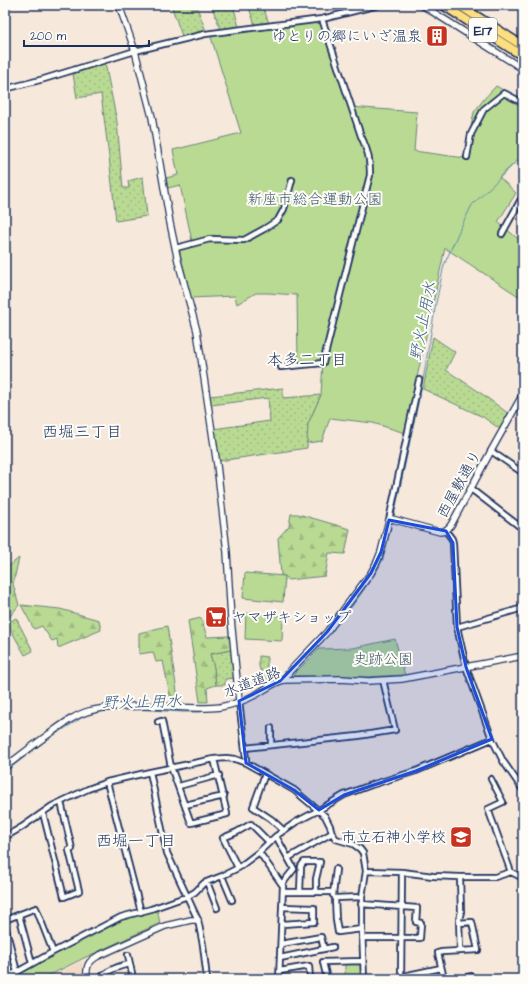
<svg xmlns="http://www.w3.org/2000/svg" width="528" height="984" viewBox="0 0 528 984" font-family="'Architects Daughter','Klee One',sans-serif">
<style>
.built{fill:#f1dac6}
.grass{fill:url(#grass-dots);stroke:#6a8478}
.forest{fill:url(#forest-firs);stroke:#6a8478}
.green{fill:#b9da93;stroke:#6a8478}
.lines{fill:none;stroke-linecap:round;stroke-linejoin:round}
.stream{stroke:#578ea9;stroke-width:1}
.minor-casing{stroke:#1b2f5e;stroke-width:8}
.tertiary-casing{stroke:#1b2f5e;stroke-width:8}
.motorway-casing{stroke:#1b2f5e;stroke-width:11}
.minor{stroke:#fdfcf7;stroke-width:4.5}
.tertiary{stroke:#fdfcf7;stroke-width:5.5}
.motorway{stroke:#fedf80;stroke-width:8}
.marked{fill:#1d4ed8;fill-opacity:0.2;stroke:#1d4ed8;stroke-width:3;stroke-linejoin:round}
.labels{text-anchor:middle;stroke-width:4;stroke-linejoin:round;paint-order:stroke}
.shield{fill:#fdfcf7;stroke:#5f6c8c;stroke-width:1}
.shield-label{font-size:14px;font-weight:bold;fill:#1b2f5e}
.poi-label{font-size:15px;fill:#1b2f5e;stroke:#fdfcf7;text-anchor:end}
.park-label{font-size:15px;fill:#425a6b;stroke:#fdfcf7}
.street-label{font-size:15px;fill:#1b2f5e;stroke:#fdfcf7}
.water-label{font-size:16px;font-style:italic;fill:#395f84;stroke:#fdfcf7}
.neighbourhood-label{font-size:16px;fill:#1b2f5e;stroke:#fdfcf7}
</style>
<defs>
<pattern id="grass-dots" width="8" height="8" patternUnits="userSpaceOnUse"><rect width="8" height="8" fill="#b9da93"/><path d="M2 2h.1M6 6h.1" fill="none" stroke="#9ebb81" stroke-width="1.8" stroke-linecap="round"/></pattern>
<pattern id="forest-firs" width="22" height="20" patternUnits="userSpaceOnUse"><rect width="22" height="20" fill="#b9da93"/><path d="M5 1l3.5 6h-7zM16 11l3.5 6h-7z" fill="#9ebb81"/></pattern>
</defs>
<rect width="100%" height="100%" fill="#f6e8da"/>
<filter id="ink" filterUnits="userSpaceOnUse"><feTurbulence type="fractalNoise" baseFrequency=".025" numOctaves="2"/><feDisplacementMap in="SourceGraphic" scale="8" xChannelSelector="R" yChannelSelector="G"/><feConvolveMatrix kernelMatrix="1 2 1 2 8 2 1 2 1" color-interpolation-filters="sRGB"/></filter>
<g filter="url(#ink)">
<!-- built -->
<path class="built" d="M82 961 83 979H46Z"/>
<!-- grass -->
<path class="grass" d="M171 5H196L206 31 182 36Z
M211 5H233L239 27 221 30Z
M248 5H262L269 23 255 25Z
M105 63 117 122 123 188H129L128 181 143 177 147 216 116 221 109 157 101 94 77 98 73 74Z
M433 337 455 352 446 370 478 391 509 414 500 429 483 417 423 389Z
M283 388V398L321 395 308 424 307 448 219 461 213 429 270 421 268 398 211 405 210 396Z
M16 618 33 651 25 655 7 623Z
M231 650 235 678 225 679V685H216L214 668 210 654Z
M259 656 267 657V667L269 683 266 685 264 684 259 666Z"/>
<!-- forest -->
<path class="forest" d="M291 514H298L350 529 345 554 329 553 325 576 288 580 285 576 281 575 278 538 289 526Z
M19 558 13 584 19 605 8 619 5 633V569Z
M21 605 60 609 99 620 101 630 58 648 57 639 52 641 42 626 34 629Z
M201 618 207 637 230 636 231 650 210 654 214 668 216 685 207 688 208 702H200L188 621Z
M167 626 178 698 171 700 163 661 156 662 153 652 139 654V633Z"/>
<!-- green -->
<path class="green" d="M322 20 350 107 417 112 414 151 465 158 474 112 484 99 496 86 523 101V156L499 177 516 193 498 222 523 243V299L445 248 405 433 373 423 330 418 322 441 307 443 308 424 321 395 323 361H298L297 295 268 293H256L237 304 235 296 191 298 178 245 192 241 180 185 168 188 166 178 178 175 173 150 241 133 210 34Z
M245 573 285 576 283 602 243 598Z
M246 613 283 616 282 641 245 639Z
M395 639 405 675 366 677 344 676H292L319 649 353 648Z
M157 909 160 923 84 958 42 979H9L82 938 121 918Z
M362 962V974L360 976 345 977V963Z"/>
<g class="lines">
<!-- stream -->
<path class="stream" d="M394 516 423 380 436 303 444 265 459 231 472 205 523 155
M330 633 353 605 377 571 383 559 392 523
M289 677 327 637
M5 772 48 739 83 717 98 712 135 709 182 712H201"/>
<!-- minor casing -->
<g class="minor-casing">
<path id="minor" d="M5 89 44 79 135 51 205 34 322 19 378 5
M467 157 471 134 484 109 504 93 523 103
M502 234 520 201 523 203
M176 248 210 239 244 240 264 229 278 220 284 209 292 180
M281 367 323 363 370 175C370 159 368 151 361 136L322 19
M491 451 523 473
M471 489 523 529
M389 520 419 380
M446 531 452 539 453 543 457 627 466 667 492 739 503 761 523 790
M457 627 523 608
M239 701 246 759V763
M158 722 162 721 171 767 191 823 227 814 214 759
M271 728V745
M245 748 358 736 395 730 383 680
M150 772 167 853 198 920 203 945 207 979
M265 774 253 807 271 819 283 830
M491 779 503 802 488 809 511 872
M107 782 141 912
M179 786 219 775
M185 805 224 796
M43 813 64 897 79 891 69 850 72 849 61 802
M276 836 288 858 332 833
M5 837 22 827 52 806 88 789 107 782 150 772 214 759 226 758 235 759 246 763 294 790 325 816 330 826 332 833 336 839 353 844 360 849 363 853 366 871 362 897V929L364 979
M259 852 283 886 279 979
M238 868 223 838 237 832 251 824 269 842
M366 871 402 872 433 876 460 877H495L511 872 523 878
M222 876 232 900
M460 877 461 912 459 919 460 951
M207 882 217 908
M282 884 294 869 288 858
M283 892H333
M300 892 301 866 304 862H320L316 879V892
M333 895 336 869
M361 904 417 908 416 922 421 923 420 938H362
M19 915 32 963
M5 920 36 908 53 952
M282 924 314 922V908L282 907
M5 925 17 972
M362 929 338 932 336 920 335 898 362 897
M281 944 321 937 324 949
M128 955 130 964
M280 958 333 947
M280 971 309 966 310 979
M5 977 17 972 53 952 121 917 151 909 188 896 195 892 204 883 222 876 238 868 259 852 276 836 296 822 319 810 344 795 371 785 416 771 492 739
M100 979C104 971 122 965 130 964L133 979
M327 979 323 962 363 961
M389 979 441 968
M401 979 402 872
M444 979 438 953 442 952 478 950 472 922 459 923
M460 979 471 976"/>
</g>
<!-- tertiary casing -->
<g class="tertiary-casing">
<path id="tertiary" d="M119 5 135 51 152 117 170 223 178 261 197 331 217 465 227 552 231 619 239 701
M422 5 523 69
M284 680 289 672 327 632 371 573 377 562 381 552 389 520 392 519 440 532C445 532 448 529 451 525L491 451 523 394
M5 767C21 755 36 743 52 732 63 724 75 715 89 711 108 706 130 706 149 706 173 706 196 710 220 707 232 705 246 700 257 694 266 689 274 682 284 680L341 679 369 681 402 679 523 656
M87 979C86 967 87 962 98 956L165 926 191 920H198
M520 979 523 973"/>
</g>
<!-- motorway casing -->
<g class="motorway-casing">
<path id="motorway" d="M443 5 523 56
M459 5 523 46"/>
</g>
<!-- minor -->
<use href="#minor" class="minor"/>
<!-- tertiary -->
<use href="#tertiary" class="tertiary"/>
<!-- motorway -->
<use href="#motorway" class="motorway"/>
</g>
</g>
<!-- marked area -->
<path class="marked" d="M389 520 446 531 453 543 457 627 466 667 492 739 416 771 344 795 319 810 294 790 246 763 239 701 280 681 327 632 371 573 381 552Z"/>
<!-- icons -->
<defs>
<g id="building-square" transform="scale(1.15)"><rect x="-9" y="-9" width="18" height="18" rx="4" fill="#c8321e" stroke="#fdfcf7"/><path d="M-4-6H4V6H1V3H-1V6H-4ZM-2.5-4.3h1.7v1.8h-1.7ZM.8-4.3h1.7v1.8H.8ZM-2.5-1h1.7V.8h-1.7ZM.8-1h1.7V.8H.8Z" fill="#fff"/></g>
<g id="supermarket-square" transform="scale(1.15)"><rect x="-9" y="-9" width="18" height="18" rx="4" fill="#c8321e" stroke="#fdfcf7"/><path d="M-6-5.5h2.5l.6 2H6L4.5 2H-2.5L-4.4-4H-6ZM-1.5 3.2a1.3 1.3 0 1 0 .1 0ZM3 3.2a1.3 1.3 0 1 0 .1 0Z" fill="#fff"/></g>
<g id="school-square" transform="scale(1.15)"><rect x="-9" y="-9" width="18" height="18" rx="4" fill="#c8321e" stroke="#fdfcf7"/><path d="M0-5L7-2L0 1L-7-2ZM-4 1L0 2.5L4 1V4Q0 6-4 4Z" fill="#fff"/></g>
</defs>
<g fill-rule="evenodd">
<use href="#building-square" x="437" y="36"/>
<use href="#supermarket-square" x="216" y="617"/>
<use href="#school-square" x="461" y="837"/>
</g>
<g class="labels">
<!-- shield labels -->
<rect class="shield" x="469" y="18" width="28" height="24" rx="3"/>
<g class="shield-label">
<text x="483" y="35">E17</text>
</g>
<!-- poi labels -->
<g class="poi-label">
<text x="422" y="41">ゆとりの郷にいざ温泉</text>
<text x="232" y="622" text-anchor="start">ヤマザキショップ</text>
<text x="446" y="842">市立石神小学校</text>
</g>
<!-- park labels -->
<g class="park-label">
<text x="315" y="204">新座市総合運動公園</text>
<text x="383" y="664">史跡公園</text>
</g>
<!-- street labels -->
<g class="street-label">
<text transform="translate(459 484) rotate(-61)" y="5">西屋敷通り</text>
<text transform="translate(252 682) rotate(-21)" y="5">水道道路</text>
</g>
<!-- water labels -->
<g class="water-label">
<text transform="translate(422 321) rotate(-79)" y="6">野火止用水</text>
<text transform="translate(142 701) rotate(-1)" y="6">野火止用水</text>
</g>
<!-- neighbourhood labels -->
<g class="neighbourhood-label">
<text x="307" y="365">本多二丁目</text>
<text x="82" y="437">西堀三丁目</text>
<text x="136" y="846">西堀一丁目</text>
</g>
</g>
<!-- margin -->
<rect width="528" height="984" fill="none" stroke="#fdfcf7" stroke-width="20"/>
<rect x="10" y="10" width="508" height="964" fill="none" stroke="#1b2f5e" stroke-width="1.5" filter="url(#ink)"/>
<!-- scale -->
<path d="M24 40v6h125v-6" fill="none" stroke="#1b2f5e" stroke-width="2"/>
<text x="30" y="40" font-size="12" fill="#1b2f5e" stroke="#fdfcf7" stroke-width="3" paint-order="stroke">200 m</text>
</svg>
